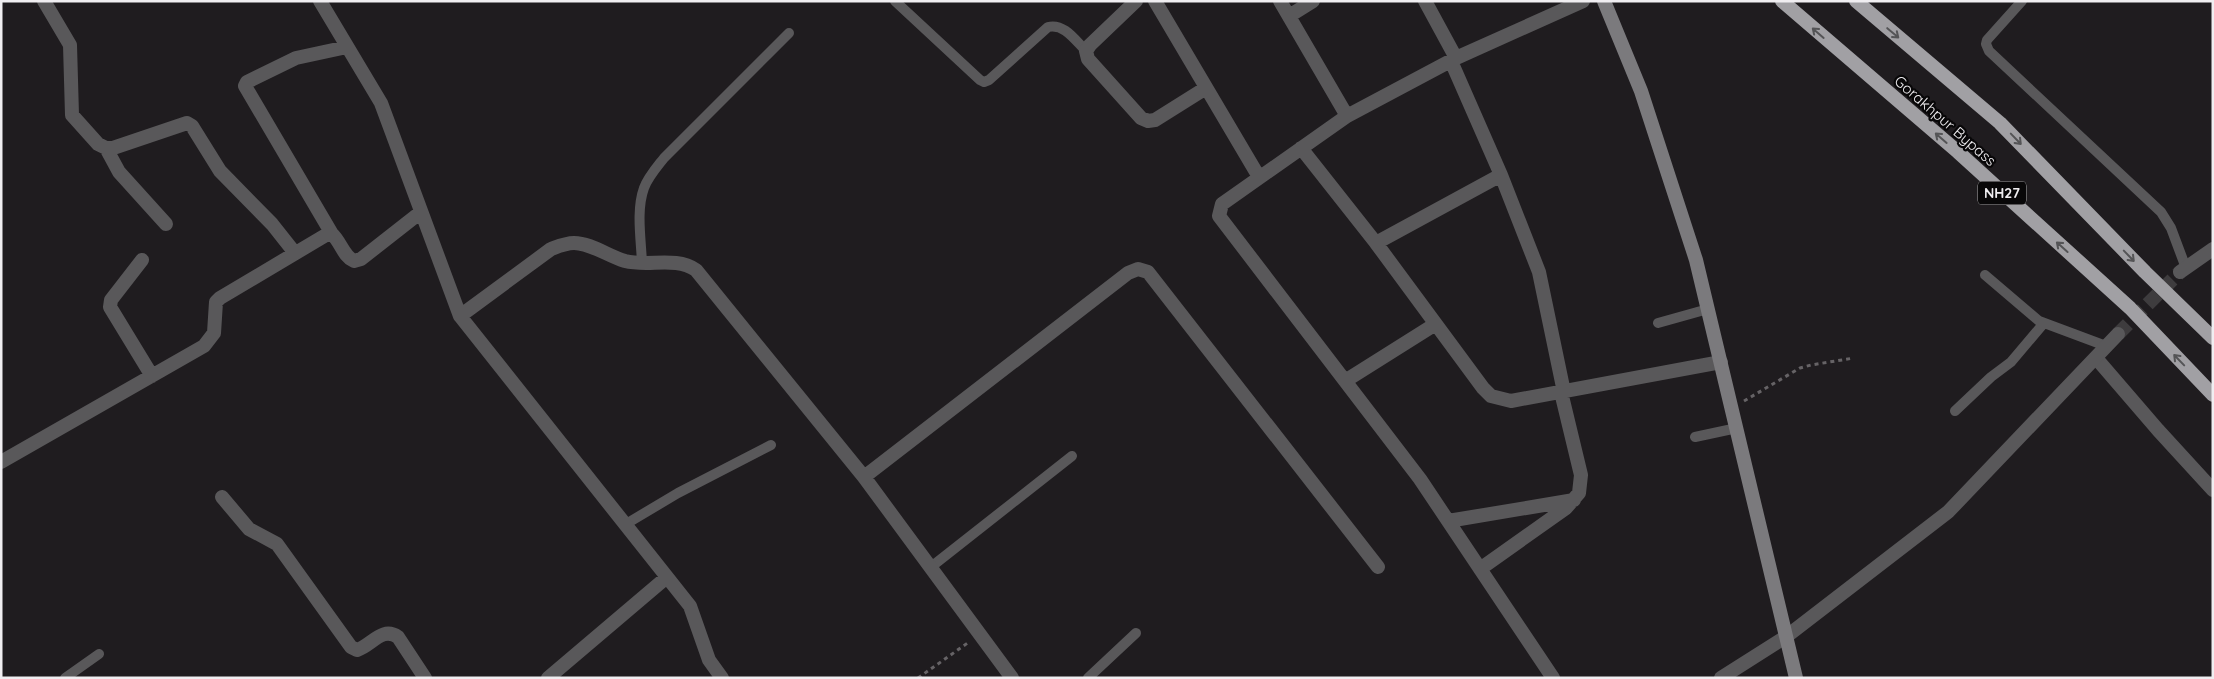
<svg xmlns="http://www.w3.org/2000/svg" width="2214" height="679" viewBox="0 0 2214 679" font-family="Quicksand,sans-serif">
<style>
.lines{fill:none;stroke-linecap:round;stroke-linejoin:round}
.tertiary-tunnel{stroke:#3e3c3e;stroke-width:14;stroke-dasharray:14 7;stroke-linecap:butt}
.path{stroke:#666366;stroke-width:3;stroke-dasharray:4 4;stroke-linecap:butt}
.service{stroke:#59585a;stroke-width:10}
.minor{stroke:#59585a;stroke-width:14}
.tertiary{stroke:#59585a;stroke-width:14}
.secondary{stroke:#7b7a7d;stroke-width:14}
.trunk{stroke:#a1a0a4;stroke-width:14}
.oneway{stroke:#545456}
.labels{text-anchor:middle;stroke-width:4.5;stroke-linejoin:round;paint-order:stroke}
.shield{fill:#080708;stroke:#aaa9ab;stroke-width:1}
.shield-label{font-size:14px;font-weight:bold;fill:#f0eef1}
.street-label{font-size:15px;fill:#f0eef1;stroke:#080708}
</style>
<rect width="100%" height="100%" fill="#1f1c1f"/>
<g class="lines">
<!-- tertiary-tunnel -->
<path class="tertiary-tunnel" d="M2118 334 2180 272"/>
<!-- path -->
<path class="path" d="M1744 401 1800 368 1811 365 1854 358
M918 678 969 642"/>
<!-- service -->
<path class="service" d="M895 1 980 80 984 82 989 80 1048 27C1064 23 1075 40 1086 51
M2022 1 1987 40 1986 44 1989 51 2161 212 2171 228 2186 268
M642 263C641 239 636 210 644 188 648 177 657 167 664 158L789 33
M1985 275 2039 321 2106 346
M1658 323 1708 309
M1955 411 1991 377 2011 362 2044 323
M1695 437 1737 428
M626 524 678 493 771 445
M931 567 1072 456
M65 678 99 654
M1088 678 1136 633"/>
<!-- minor -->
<path class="minor" d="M44 1 70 45 72 115 98 144 106 148H113L187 123 192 126 220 171 272 224 295 253
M320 1 381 103 460 316 690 606 709 660 722 678
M1136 1 1090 45 1086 51 1088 59 1141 118 1148 121 1155 120 1206 88
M1155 1 1259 177
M1280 1 1347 116
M1425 1 1456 58
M1289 16 1313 1
M1451 61 1501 175 1539 272 1564 392
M106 148 119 172 166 224
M1301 148 1376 243 1483 388 1491 396 1511 401 1721 362
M332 234 245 86 247 82 296 58 347 47
M1376 243 1501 175
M142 260 111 300 110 307 152 376
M460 316 551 249C559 246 566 243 574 243 591 243 608 256 625 261 649 267 675 256 696 270L864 477 1012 678
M2096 358 2158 430 2213 490
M1345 381 1434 325
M1 462 204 346 214 333 216 302 220 298 326 235 332 234C341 242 343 256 354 261L361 259 421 212
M864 477 1128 273 1138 269 1148 272 1378 567
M222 497 249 529 277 544 351 647 357 650C372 645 382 626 398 637L425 678
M1448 521 1574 500
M1480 569 1566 508 1579 493 1581 475 1561 392
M548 678 667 577
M1553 678 1420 479 1219 216 1222 204 1347 116 1456 58 1583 1"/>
<!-- tertiary -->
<path class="tertiary" d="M2180 272 2213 249
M1721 678 1787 636 1948 512 2118 334"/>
<!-- secondary -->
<path class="secondary" d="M1604 1 1641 91 1696 260 1796 678"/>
<!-- trunk -->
<path class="trunk" d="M1782 1 1958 152 2130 308 2213 395
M1856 1 2000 123 2145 272 2213 338"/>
</g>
<!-- one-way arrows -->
<defs><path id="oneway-shaft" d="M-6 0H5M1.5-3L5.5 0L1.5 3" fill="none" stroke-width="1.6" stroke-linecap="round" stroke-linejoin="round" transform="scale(1.25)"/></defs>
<g class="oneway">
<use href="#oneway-shaft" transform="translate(1818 33) rotate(-139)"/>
<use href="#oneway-shaft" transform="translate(1893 33) rotate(40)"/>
<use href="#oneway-shaft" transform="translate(1941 138) rotate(-139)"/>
<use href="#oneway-shaft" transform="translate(2016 139) rotate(46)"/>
<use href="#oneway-shaft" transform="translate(2062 247) rotate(-138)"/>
<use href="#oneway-shaft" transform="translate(2129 256) rotate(46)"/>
<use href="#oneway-shaft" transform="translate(2179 360) rotate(-134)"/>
</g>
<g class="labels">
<!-- shield labels -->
<rect class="shield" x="1978" y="181.5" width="48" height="23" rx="4"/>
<g class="shield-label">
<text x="2002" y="198">NH27</text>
</g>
<!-- street labels -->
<g class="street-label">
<text transform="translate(1945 121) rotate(41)" y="5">Gorakhpur Bypass</text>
</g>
</g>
<!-- border -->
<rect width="2214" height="679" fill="none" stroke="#f0eef1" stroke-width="5"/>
</svg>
